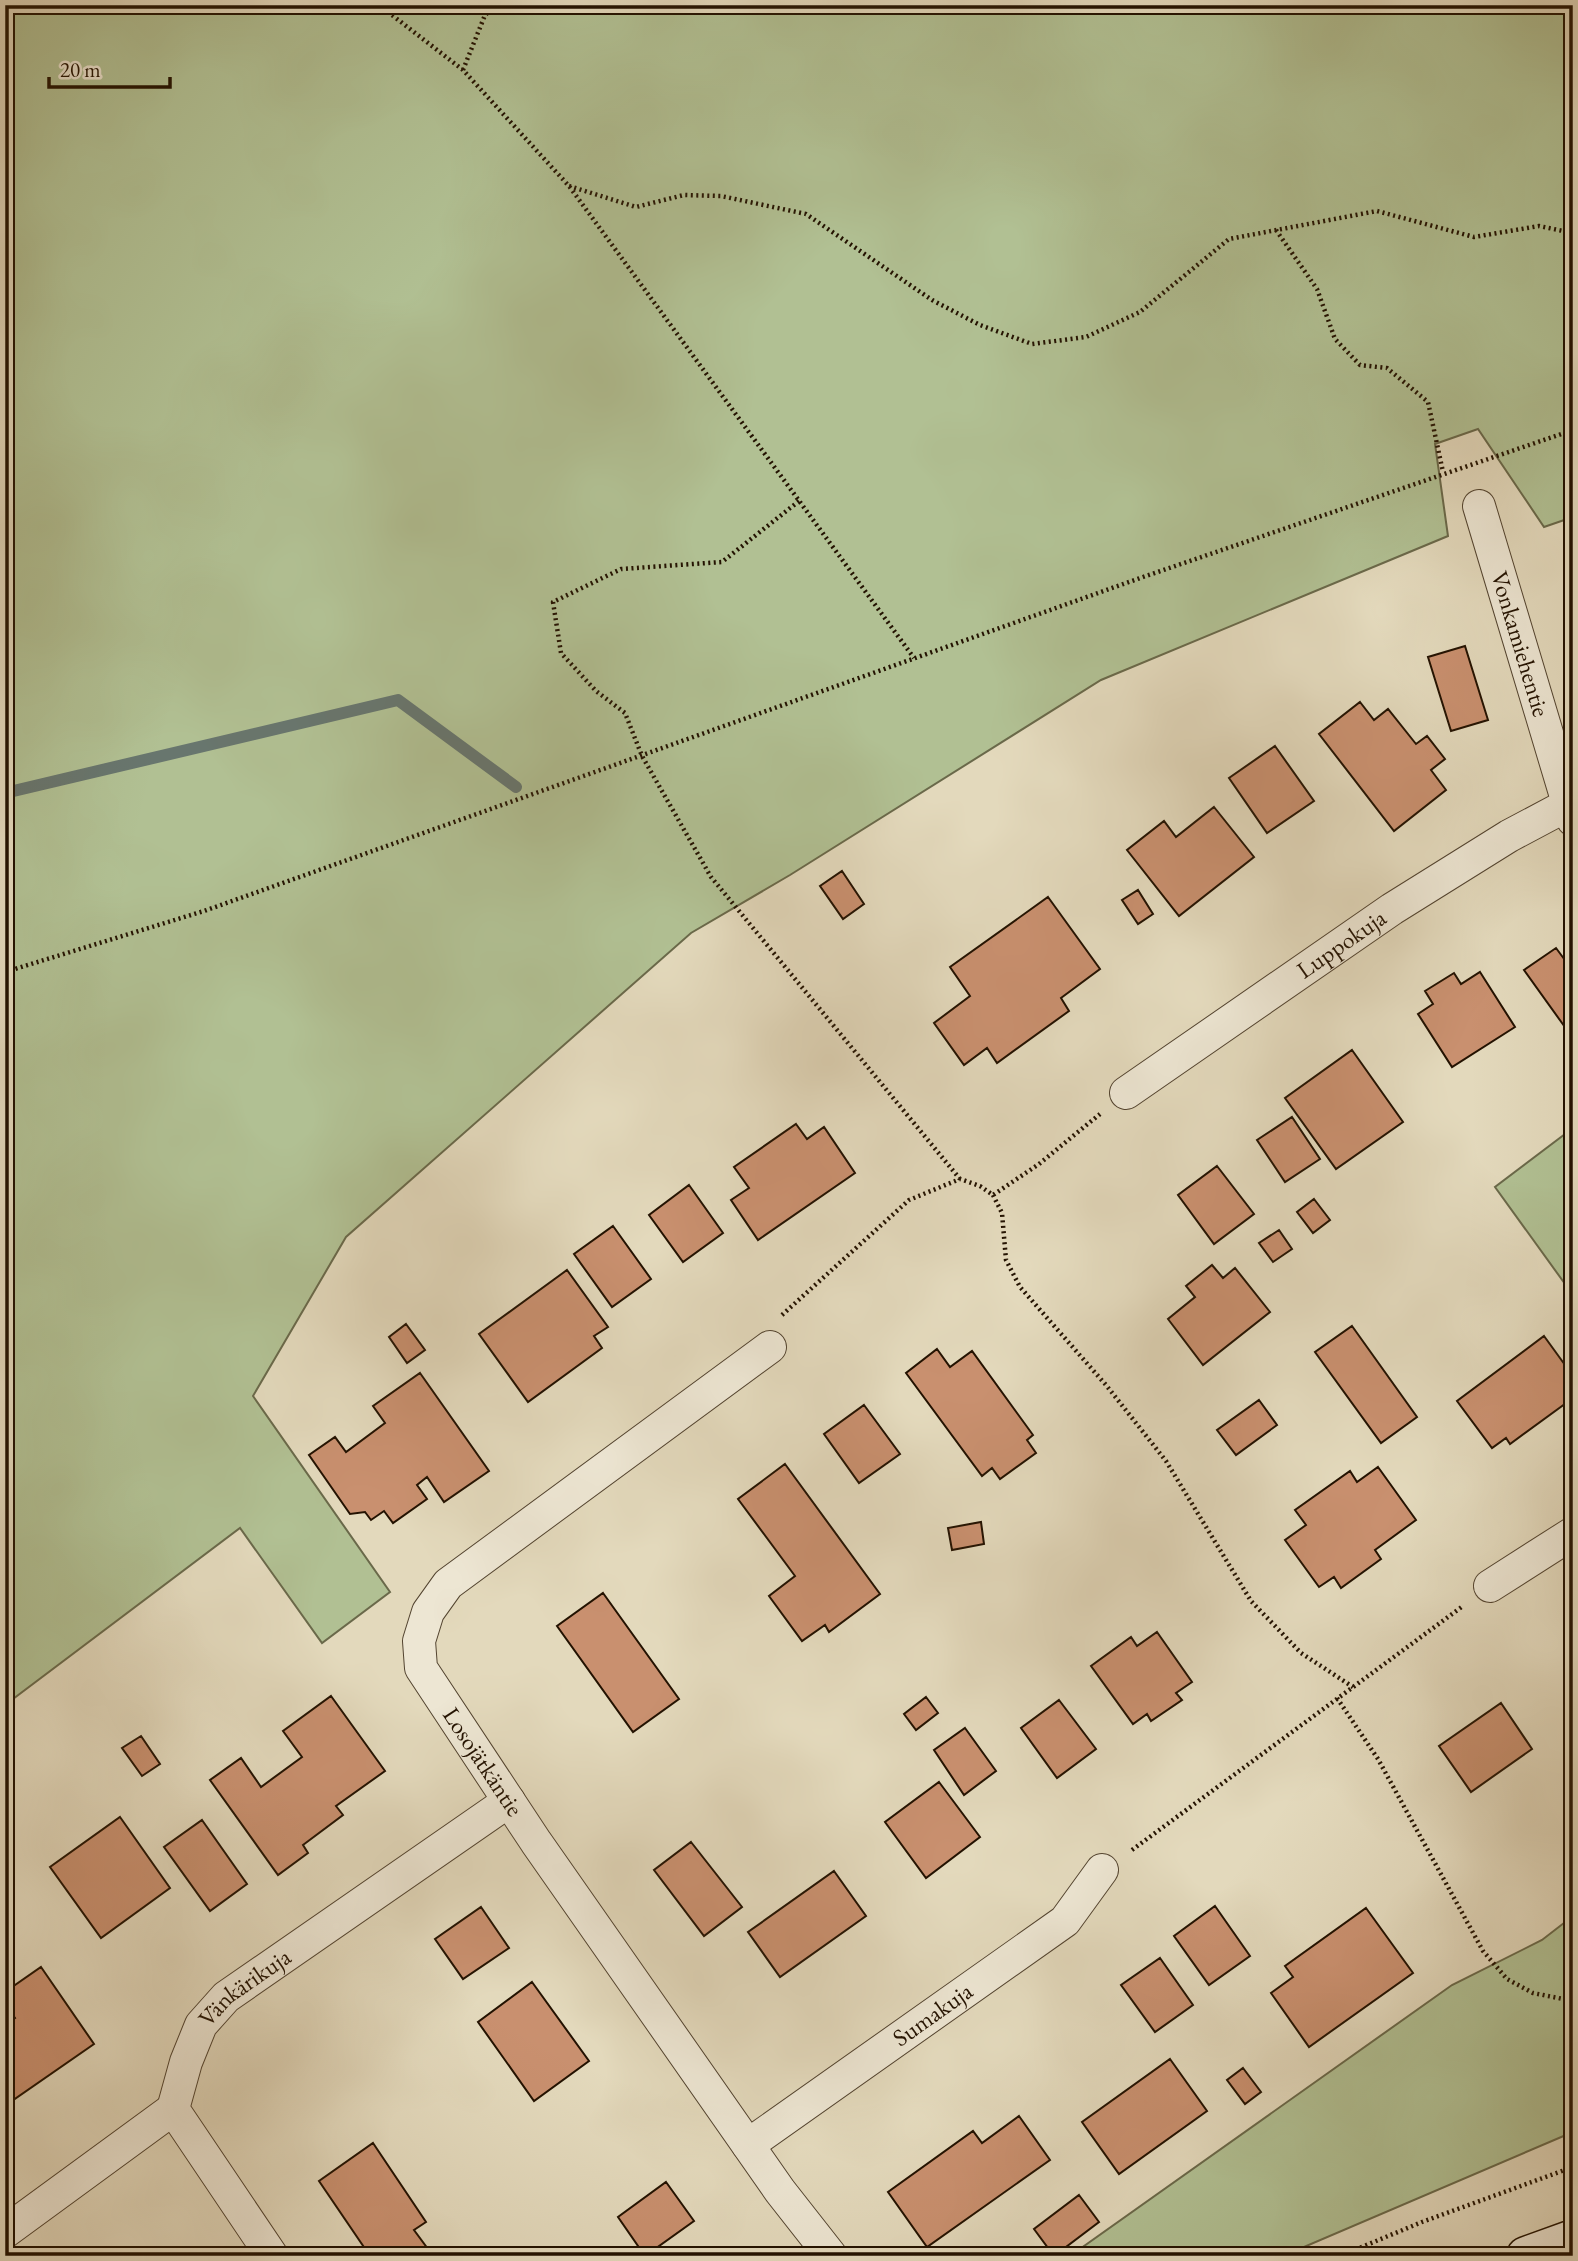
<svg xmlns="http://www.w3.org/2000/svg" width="1578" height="2261" viewBox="0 0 1578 2261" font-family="'EB Garamond',serif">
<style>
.green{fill:#b1c093;stroke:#6a694a;stroke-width:2}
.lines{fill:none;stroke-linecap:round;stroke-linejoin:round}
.stream{stroke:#68766e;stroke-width:12}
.building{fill:#c9906f;stroke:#231201;stroke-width:2}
.street-casing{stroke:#534430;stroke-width:34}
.secondary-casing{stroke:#231201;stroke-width:41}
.path{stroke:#231201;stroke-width:4.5;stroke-dasharray:2 3.5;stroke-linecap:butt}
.street{stroke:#ede6d3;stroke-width:32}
.secondary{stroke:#ede6d3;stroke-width:38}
.labels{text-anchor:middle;stroke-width:5;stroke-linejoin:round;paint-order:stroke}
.street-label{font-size:24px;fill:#231201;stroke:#ede6d3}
</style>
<rect width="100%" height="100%" fill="#e3d9bc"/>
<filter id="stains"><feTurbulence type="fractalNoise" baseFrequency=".00286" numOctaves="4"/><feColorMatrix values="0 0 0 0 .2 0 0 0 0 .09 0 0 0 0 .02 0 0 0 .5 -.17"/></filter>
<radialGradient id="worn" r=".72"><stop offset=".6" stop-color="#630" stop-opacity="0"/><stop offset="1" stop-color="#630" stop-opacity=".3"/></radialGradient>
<!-- green -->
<path class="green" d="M5 5H1573V517L1544 527 1478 429 1435 444 1448 536 1101 680 790 875 691 933 346 1237 253 1396 390 1592 322 1643 240 1528 5 1705Z
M1573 1128V1295L1495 1187Z
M1573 1916V2132L1283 2256H1070L1452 1985 1542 1940Z"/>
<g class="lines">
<!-- stream -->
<path class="stream" d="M5 793 398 700 516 787"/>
</g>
<!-- building -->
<path class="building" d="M1465 646 1488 720 1451 731 1428 657Z
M1360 702 1374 720 1388 709 1416 744 1427 736 1445 759 1431 770 1446 790 1394 831 1319 734Z
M1275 746 1314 801 1267 833 1229 778Z
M1214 807 1254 857 1179 916 1127 850 1164 821 1176 837Z
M842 871 864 904 843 919 820 886Z
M1138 890 1153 914 1138 924 1122 900Z
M1048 897 1100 969 1061 998 1069 1011 997 1063 987 1048 964 1065 934 1023 970 996 950 967Z
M1556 948 1573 971V1026L1567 1030 1524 970Z
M1480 972 1515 1027 1452 1067 1418 1014 1433 1004 1425 991 1454 973 1461 984Z
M1352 1050 1403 1122 1336 1169 1285 1098Z
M1292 1117 1320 1159 1285 1182 1257 1140Z
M796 1124 807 1139 824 1127 855 1173 758 1240 731 1200 749 1188 734 1167Z
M1217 1166 1254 1214 1214 1244 1178 1195Z
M689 1185 723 1233 683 1262 649 1215Z
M1314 1199 1330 1220 1313 1233 1297 1212Z
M613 1226 651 1279 612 1307 574 1254Z
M1279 1230 1292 1249 1273 1262 1259 1243Z
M1212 1265 1223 1278 1235 1268 1270 1312 1203 1365 1168 1319 1195 1297 1186 1286Z
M567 1270 608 1327 594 1336 602 1348 528 1402 479 1334Z
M406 1324 425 1350 407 1363 389 1337Z
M1352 1326 1417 1417 1381 1443 1315 1352Z
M1544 1336 1573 1376V1398L1510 1444 1506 1438 1492 1448 1457 1401Z
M937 1349 950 1367 972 1351 1033 1435 1027 1440 1036 1453 1000 1479 992 1468 982 1476 906 1373Z
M420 1373 489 1471 444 1502 427 1477 417 1485 427 1499 393 1523 384 1511 371 1520 365 1512 350 1514 309 1455 335 1437 346 1452 385 1423 373 1406Z
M1259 1400 1277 1425 1236 1455 1217 1430Z
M864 1405 900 1454 859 1483 824 1434Z
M785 1464 880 1594 829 1632 825 1625 802 1641 769 1596 795 1576 738 1499Z
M1378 1467 1416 1520 1375 1550 1381 1559 1341 1588 1334 1577 1319 1587 1285 1540 1306 1525 1295 1510 1350 1471 1357 1482Z
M981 1522 984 1544 952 1550 948 1528Z
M603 1593 679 1699 633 1732 557 1626Z
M1157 1632 1192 1682 1176 1693 1182 1700 1151 1721 1147 1714 1133 1724 1091 1666 1131 1637 1137 1646Z
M331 1696 385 1771 336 1806 343 1815 303 1845 308 1853 278 1875 210 1780 241 1758 261 1787 302 1757 283 1731Z
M926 1697 938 1713 916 1730 904 1714Z
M1059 1700 1096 1749 1057 1778 1021 1728Z
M1501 1703 1532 1749 1471 1792 1439 1746Z
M965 1728 996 1771 964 1795 934 1750Z
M141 1736 160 1764 142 1776 122 1748Z
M939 1782 980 1837 926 1878 885 1822Z
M120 1817 170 1888 101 1938 50 1867Z
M202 1820 247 1884 210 1911 164 1847Z
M691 1842 742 1907 704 1936 654 1870Z
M834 1871 866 1916 780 1977 748 1932Z
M1215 1906 1250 1956 1209 1985 1174 1936Z
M481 1907 509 1948 463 1979 435 1939Z
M1366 1908 1413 1973 1309 2047 1271 1993 1293 1977 1285 1966Z
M1160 1958 1193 2005 1155 2032 1121 1985Z
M41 1967 94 2044 6 2105 5 2025 15 2018 5 2004V1992Z
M532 1982 589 2061 534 2101 478 2022Z
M1170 2059 1207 2111 1119 2174 1082 2122Z
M1243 2068 1261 2092 1245 2104 1227 2080Z
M1019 2116 1050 2160 927 2247 888 2192 973 2131 982 2143Z
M373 2143 426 2222 414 2230 428 2249 418 2256H370L319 2181Z
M666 2182 694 2221 645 2256 618 2217Z
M1079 2195 1099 2222 1054 2256 1034 2229Z"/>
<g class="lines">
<!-- street casing -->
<g class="street-casing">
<g id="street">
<path id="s1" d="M1479 506 1573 820"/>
<path id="s2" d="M1126 1093 1392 909 1509 836 1573 802"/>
<path id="s3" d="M770 1347 448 1584 428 1612 419 1641 421 1668 536 1842 780 2191 831 2256"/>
<path d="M1490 1586 1573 1533"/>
<path id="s4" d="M748 2145 1065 1921 1102 1870"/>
<path d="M5 2232 173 2109"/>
<path id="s5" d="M272 2256 173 2109 186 2062 201 2025 226 1997 509 1801"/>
</g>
</g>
<!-- secondary casing -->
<g class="secondary-casing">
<path id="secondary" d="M1526 2256 1573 2239"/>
</g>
<!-- path -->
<path class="path" d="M379 5 463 70 569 186 914 658
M463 70 485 15 497 5
M569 186 636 207 684 195 721 196 806 214 932 300 980 325 1032 344 1086 337 1140 312 1229 239 1377 211 1474 237 1539 226 1573 233
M1276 230 1317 289 1335 339 1360 365 1387 368 1428 402 1443 472
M799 501 722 562 621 569 553 602 561 653 596 691 625 713 642 756 711 877 960 1179
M5 972 204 911 1143 577 1573 430
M993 1195 1002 1213 1006 1260 1020 1287 1106 1385 1166 1461 1251 1601 1301 1653 1353 1687
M782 1315 909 1200 960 1179 980 1186 993 1195 1039 1164 1100 1114
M1337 1698 1378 1759 1483 1951 1507 1979 1533 1993 1573 2001
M1132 1850 1463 1606
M1340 2256 1422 2222 1573 2167"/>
<!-- street -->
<use href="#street" class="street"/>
<!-- secondary -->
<use href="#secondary" class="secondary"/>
</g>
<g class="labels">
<!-- street labels -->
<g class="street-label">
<text dy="8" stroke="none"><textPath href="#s1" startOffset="144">Vonkamiehentie</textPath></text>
<text dy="8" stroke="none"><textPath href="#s2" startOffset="262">Luppokuja</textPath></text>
<text dy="8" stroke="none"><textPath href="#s3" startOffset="604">Losojätkäntie</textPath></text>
<text dy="8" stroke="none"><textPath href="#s5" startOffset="324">Vänkärikuja</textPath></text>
<text dy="8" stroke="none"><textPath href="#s4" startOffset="226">Sumakuja</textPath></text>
</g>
</g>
<!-- margin -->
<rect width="1578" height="2261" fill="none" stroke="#e3d9bc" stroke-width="28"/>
<rect x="7" y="7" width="1564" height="2247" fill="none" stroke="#231201" stroke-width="3.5"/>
<rect x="14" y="14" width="1550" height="2233" fill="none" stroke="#231201" stroke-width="2"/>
<!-- scale -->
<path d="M49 77v10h121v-10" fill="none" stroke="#231201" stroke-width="3.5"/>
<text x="60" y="77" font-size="21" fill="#231201" stroke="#ede6d3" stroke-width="5" paint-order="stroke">20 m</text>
<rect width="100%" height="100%" filter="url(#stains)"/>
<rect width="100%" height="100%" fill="url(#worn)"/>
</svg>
